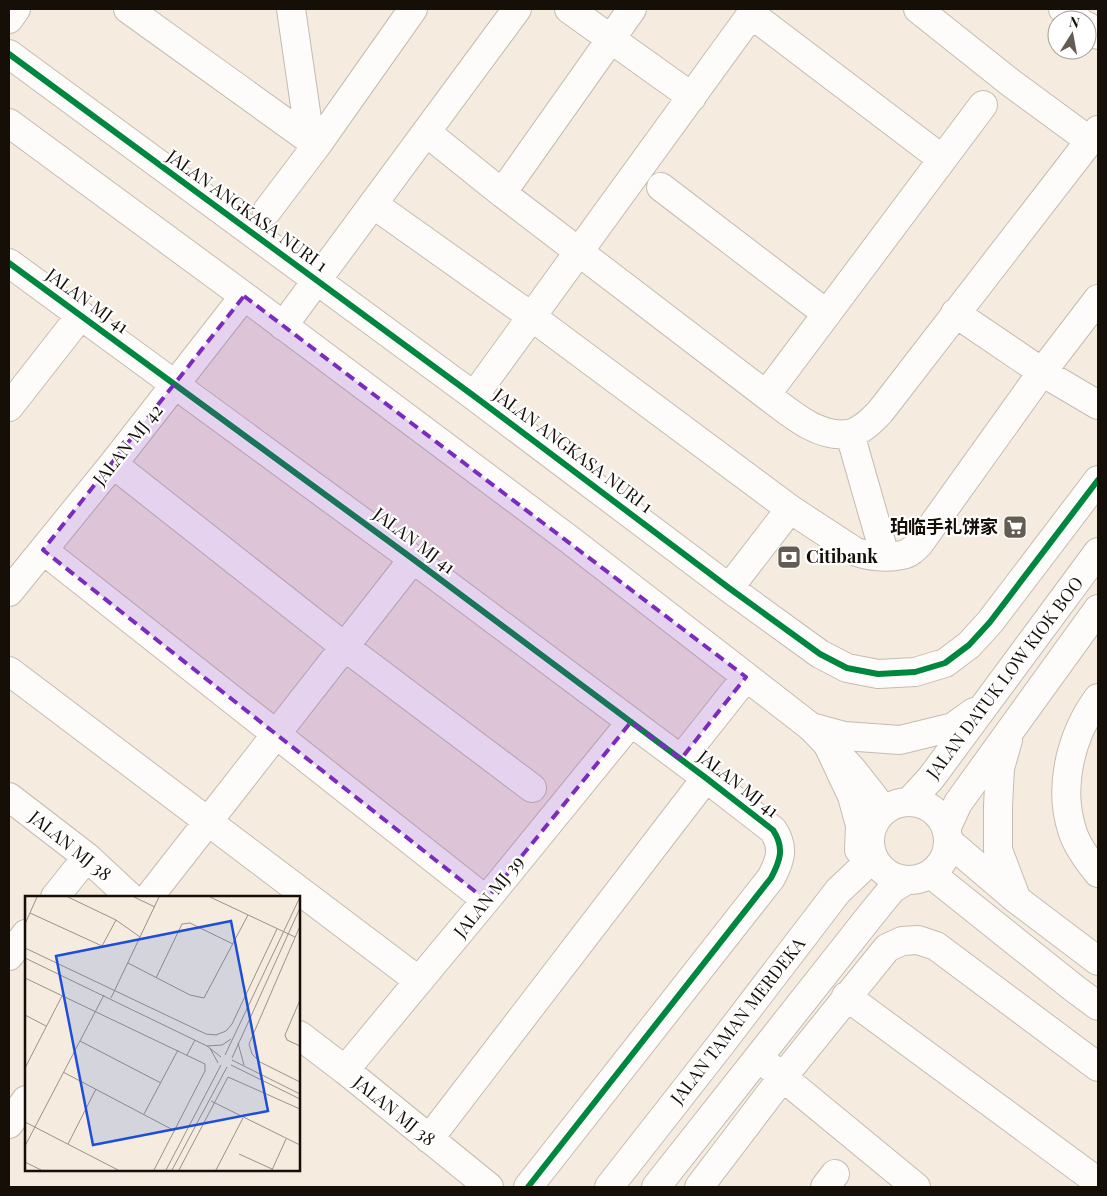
<svg xmlns="http://www.w3.org/2000/svg" width="1107" height="1196" viewBox="0 0 1107 1196" font-family="'Playfair Display','Noto Sans SC',serif">
<style>
.lines{fill:none;stroke-linecap:round;stroke-linejoin:round}
.minor-casing{stroke:#c4bcb2;stroke-width:30}
.major-casing{stroke:#c4bcb2;stroke-width:30}
.minor{stroke:#fefcfa;stroke-width:28}
.major{stroke:#fefcfa;stroke-width:28}
.cycleway-casing{stroke:#fff;stroke-width:9}
.cycleway{stroke:#00873e;stroke-width:6}
.marked{fill:#7b2cbf;fill-opacity:0.2;stroke:#7b2cbf;stroke-width:4;stroke-dasharray:10 6;stroke-linejoin:round}
.labels{text-anchor:middle;stroke-width:4.5;stroke-linejoin:round;paint-order:stroke}
.street-label{font-size:18px;fill:#150f08;stroke:#fff}
.poi-label{font-size:18px;font-weight:bold;fill:#150f08;stroke:#fff;text-anchor:end}
.inset-road{fill:none;stroke:#9b9388;stroke-width:1}
.view{fill:#1d4ed8;fill-opacity:0.15;stroke:#1d4ed8;stroke-width:2.5}
.inset-edge{fill:none;stroke:#150f08;stroke-width:2.5}
</style>
<rect width="100%" height="100%" fill="#f5ebde"/>
<g class="lines">
<!-- minor casing -->
<g class="minor-casing">
<path id="minor" d="M128 9 317 145
M291 9 310 140
M569 9 692 97
M918 9 1011 83 1090 141
M1063 9 1078 20
M751 14 942 159
M9 19 16 9
M1087 26 1098 35
M9 54 474 396 729 588 820 654 847 668 878 674 915 672 945 663 969 645 990 622 1098 480
M9 123 244 296 570 540 811 727 851 768 884 810
M426 132 502 193 766 395C789 412 817 438 848 434 861 432 871 421 880 412L1098 130
M661 187 827 314
M502 193 632 9
M373 204 532 317 790 509 854 551C868 557 887 558 902 555 909 554 914 549 919 544L1042 372 1098 299
M267 211 317 145 413 9
M9 263 413 559 706 778 773 830C785 848 780 861 771 878L528 1187
M955 313 1042 372 1098 405
M283 326 517 9
M766 395 983 105
M474 396 755 9
M9 407 81 315
M850 434 885 556
M113 464 345 647 532 788
M43 550 486 900
M729 588 790 509
M9 592 113 464 244 296
M9 671 419 981
M1098 698C1071 735 1058 786 1072 830 1076 844 1089 862 1098 873
M681 759 746 677
M9 797 87 857 130 897
M55 897 87 857
M149 897 413 559
M9 956 26 934
M846 996 1098 1182
M299 1035 345 1070 489 1187
M769 1066 916 1187
M345 1070 486 900 631 722
M9 1124 26 1100
M429 1139 706 778
M699 1187 782 1078 887 948 902 941 918 940 936 946 1098 1067
M825 1187 835 1174"/>
</g>
<!-- major casing -->
<g class="major-casing">
<path id="major" d="M811 727 844 736 900 740 953 727 974 712
M1008 740 1000 768 998 806V850L1015 895
M827 743 852 796 860 825 859 850
M870 841a39 39 0 1 1 78 0a39 39 0 1 1-78 0Z
M909 802 931 778 1098 552
M946 829 958 803 1098 609
M948 841 1016 899 1098 961
M931 874 1075 989 1098 1006
M609 1187 721 1044 838 891 873 858
M656 1187 870 916 892 889 905 881"/>
</g>
<!-- minor -->
<use href="#minor" class="minor"/>
<!-- major -->
<use href="#major" class="major"/>
<!-- cycleway casing -->
<g class="cycleway-casing">
<path id="cycleway" d="M9 54 474 396 729 588 820 654 847 668 878 674 915 672 945 663 969 645 990 622 1098 480
M9 263 413 559 706 778 773 830C785 848 780 861 771 878L528 1187"/>
</g>
<!-- cycleway -->
<use href="#cycleway" class="cycleway"/>
</g>
<!-- marked area -->
<path class="marked" d="M244 296 746 677 681 759 631 722 486 900 43 550Z"/>
<!-- icons -->
<defs>
<g id="supermarket-square" transform="scale(1.25)"><rect x="-9" y="-9" width="18" height="18" rx="4" fill="#635c53" stroke="#fff"/><path d="M-6-5.5h2.5l.6 2H6L4.5 2H-2.5L-4.4-4H-6ZM-1.5 3.2a1.3 1.3 0 1 0 .1 0ZM3 3.2a1.3 1.3 0 1 0 .1 0Z" fill="#fff"/></g>
<g id="bank-square" transform="scale(1.25)"><rect x="-9" y="-9" width="18" height="18" rx="4" fill="#635c53" stroke="#fff"/><path d="M-6-4H6V4H-6ZM0-2.3a2.3 2.3 0 1 0 0 4.6a2.3 2.3 0 1 0 0-4.6Z" fill="#fff"/></g>
</defs>
<g fill-rule="evenodd">
<use href="#supermarket-square" x="1015" y="527"/>
<use href="#bank-square" x="789" y="557"/>
</g>
<g class="labels">
<!-- street labels -->
<g class="street-label">
<text transform="translate(247 211) rotate(36)" y="6">JALAN ANGKASA NURI 1</text>
<text transform="translate(87 301) rotate(36)" y="6">JALAN MJ 41</text>
<text transform="translate(128 445) rotate(-51)" y="6">JALAN MJ 42</text>
<text transform="translate(573 451) rotate(37)" y="6">JALAN ANGKASA NURI 1</text>
<text transform="translate(414 541) rotate(37)" y="6">JALAN MJ 41</text>
<text transform="translate(1005 678) rotate(-53)" y="6">JALAN DATUK LOW KIOK BOO</text>
<text transform="translate(738 784) rotate(38)" y="6">JALAN MJ 41</text>
<text transform="translate(70 846) rotate(39)" y="6">JALAN MJ 38</text>
<text transform="translate(489 897) rotate(-51)" y="6">JALAN MJ 39</text>
<text transform="translate(738 1021) rotate(-52)" y="6">JALAN TAMAN MERDEKA</text>
<text transform="translate(394 1111) rotate(39)" y="6">JALAN MJ 38</text>
</g>
<!-- poi labels -->
<g class="poi-label">
<text x="998" y="533">珀临手礼饼家</text>
<text x="806" y="563" text-anchor="start">Citibank</text>
</g>
</g>
<!-- overview -->
<g transform="translate(25 896)">
<rect width="275" height="275" fill="#f5ebde"/>
<path class="inset-road" d="M43 1 91 24 115 41M109 1 130 11M185 1 270 41M5 17 77 50 91 24M0 28 12 1M275 30 224 148 227 158 235 166 275 186M0 52 181 138 191 139 201 135 207 128 252 33M0 62 182 150 196 161M103 67 165 99 179 102 223 19M0 82 180 168V175L129 274M131 82 157 28 165 27 208 48M86 102 134 1M275 104 260 139 262 144 275 150M0 119 21 130M55 145 136 187M213 147 219 169M182 150 197 149 206 143M185 152 193 167M162 159 170 144M200 159 275 1M207 162 275 12M207 164 275 198M206 169 275 203M0 172 37 100M38 176 150 235M186 205 275 249M119 218 153 154M0 226 93 274M43 248 71 193M0 250 79 99M214 258 247 273M0 266 16 274M141 274 196 169M147 274 202 171M154 274 203 181 275 213M191 274 218 222M247 274 261 243"/>
<path class="view" d="M206 25 243 215 68 249 31 60Z"/>
<rect width="275" height="275" class="inset-edge"/>
</g>
<!-- border -->
<rect width="1107" height="1196" fill="none" stroke="#150f08" stroke-width="20"/>
<!-- north arrow -->
<g transform="translate(1072 35) rotate(11)"><circle r="24" fill="#ffffff" stroke="#a19f9c"/>
<path d="M0-4L9 19L0 12L-9 19Z" fill="#635c53"/>
<text y="-8" font-size="14" font-weight="bold" text-anchor="middle" fill="#150f08">N</text>
</g>
</svg>
